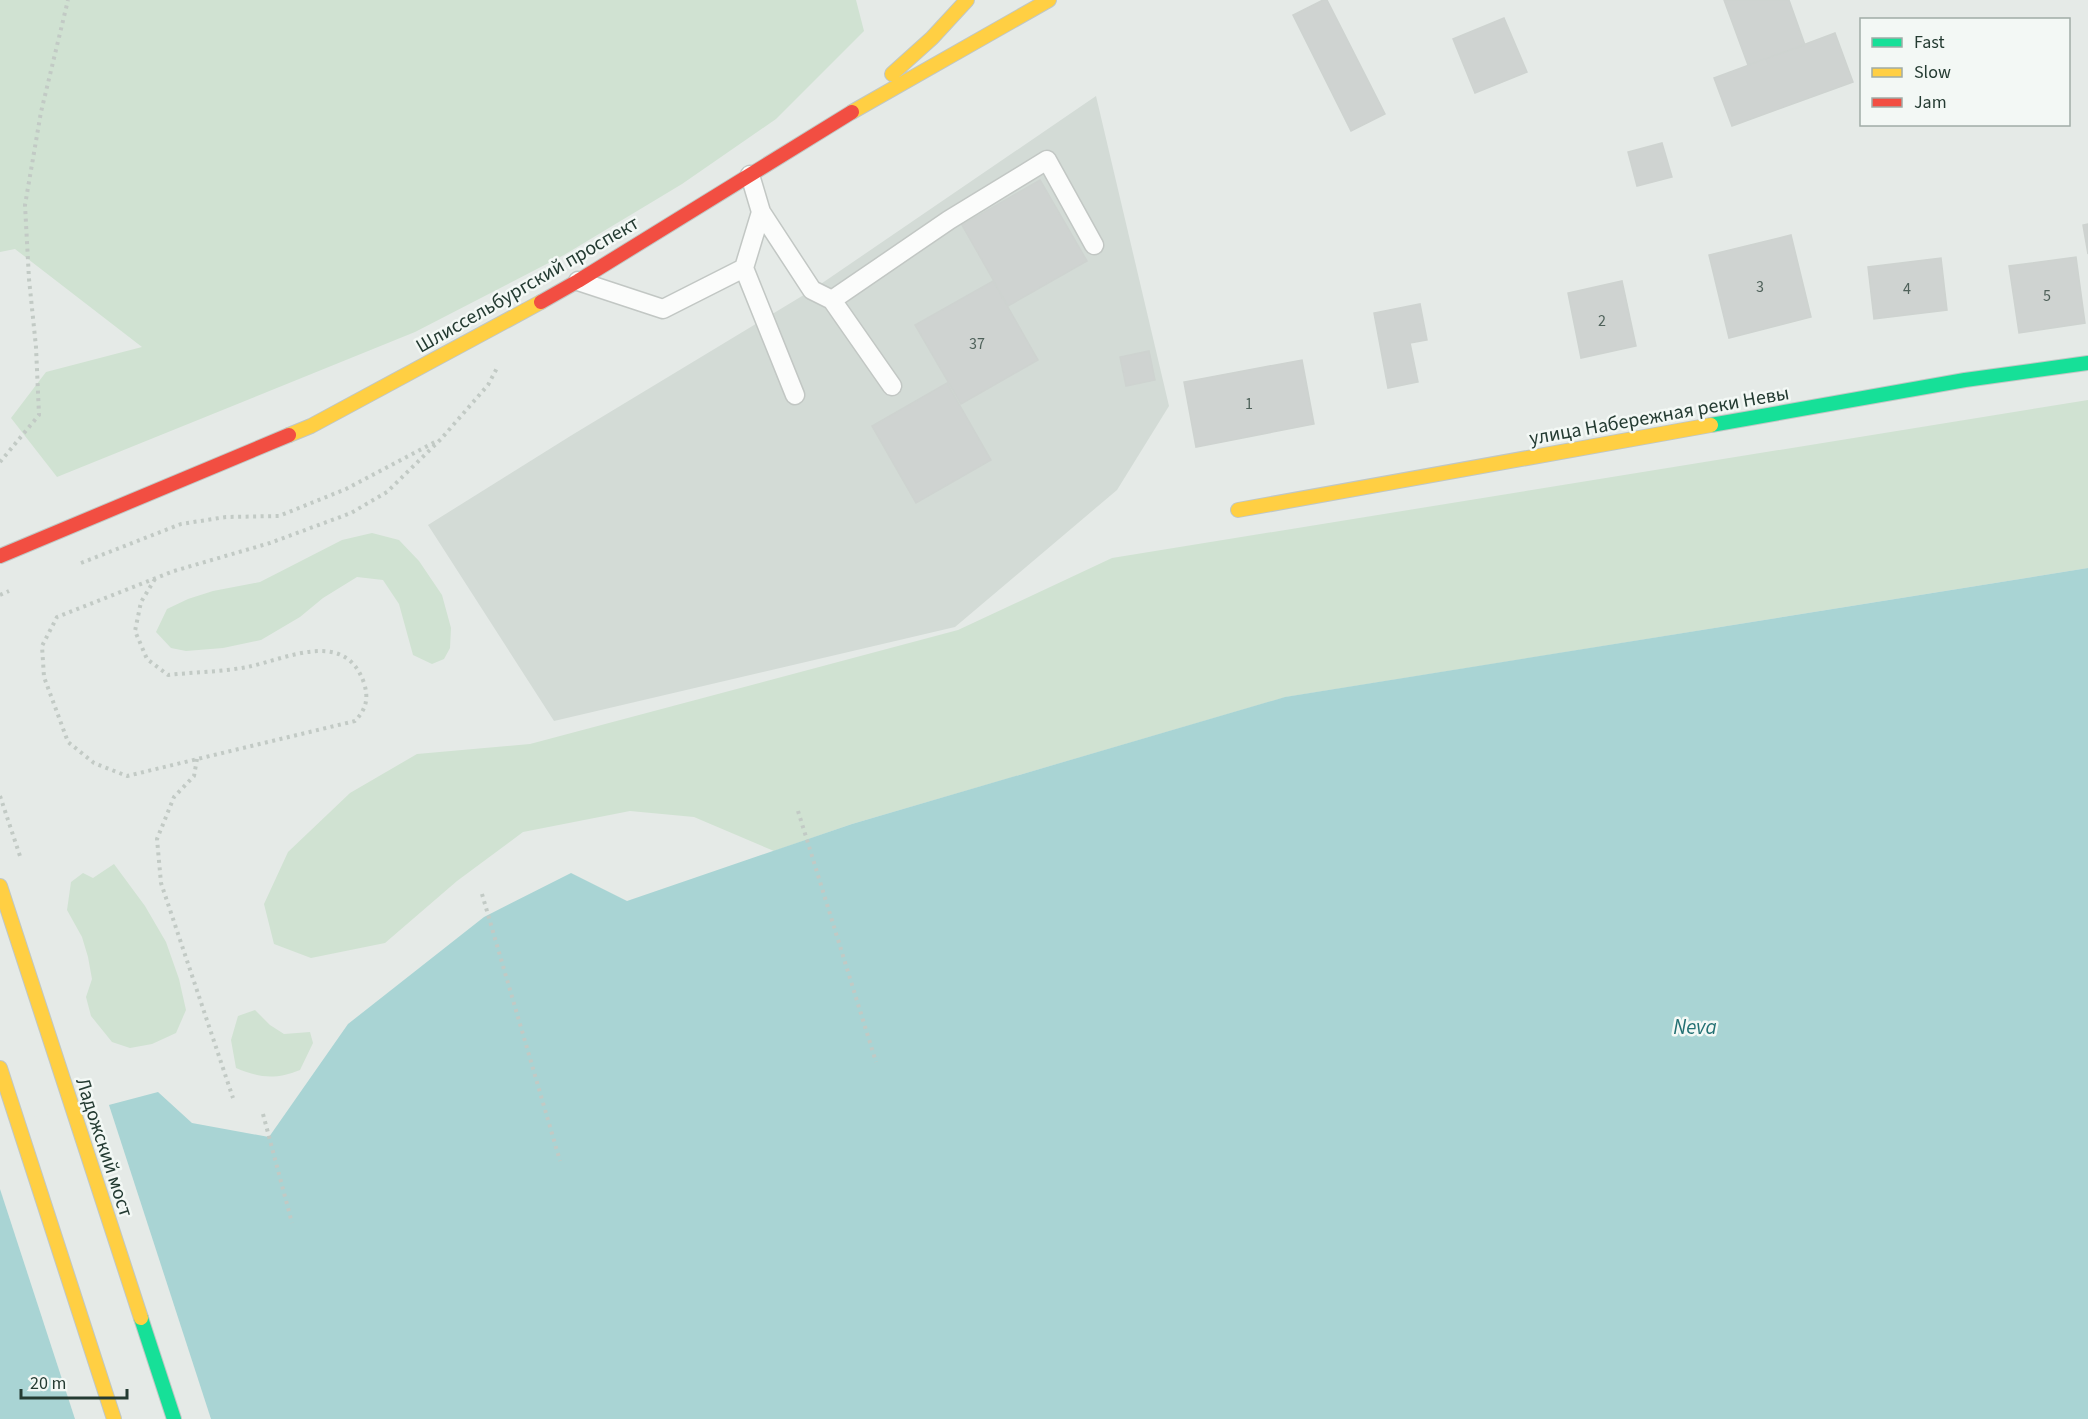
<svg xmlns="http://www.w3.org/2000/svg" width="2088" height="1419" viewBox="0 0 2088 1419" font-family="'Source Sans 3',sans-serif">
<style>
.built{fill:#d3dbd6}
.green{fill:#d0e2d2}
.water{fill:#a9d4d4}
.pier{fill:#e5eae7}
.building{fill:#cfd3d1;stroke:#ced3d0;stroke-width:1.5}
.lines{fill:none;stroke-linecap:round;stroke-linejoin:round}
.lane-casing{stroke:#c2c7c4;stroke-width:21}
.fast-casing{stroke:#c0c7c4;stroke-width:16}
.slow-casing{stroke:#c0c7c4;stroke-width:16}
.jam-casing{stroke:#c0c7c4;stroke-width:16}
.path{stroke:#c2cac5;stroke-width:4;stroke-dasharray:3 4.5;stroke-linecap:butt}
.lane{stroke:#fbfcfb;stroke-width:18}
.fast{stroke:#16e098;stroke-width:14}
.slow{stroke:#ffcf43;stroke-width:14}
.jam{stroke:#f24e42;stroke-width:14}
.labels{text-anchor:middle;stroke-width:5;stroke-linejoin:round;paint-order:stroke}
.number-label{font-size:16px;fill:#4f615a}
.street-label{font-size:20px;fill:#243b32;stroke:#f3f8f5}
.water-label{font-size:21px;font-style:italic;fill:#237073;stroke:#f3f8f5}
</style>
<rect width="100%" height="100%" fill="#e5eae7"/>
<!-- built -->
<path class="built" d="M1096 96 1169 406 1117 490 955 627 554 721 428 525 572 435 812 290Z"/>
<!-- green -->
<path class="green" d="M0 0H856L864 31 776 119 682 184 564 255 415 332 57 477 11 418 46 372 142 347 15 249 0 252Z
M2088 400V568L1286 697 852 824 774 851 694 817 630 811 523 832 457 881 385 943 311 958 274 944 264 904 288 852 350 793 417 754 530 744 958 630 1112 558Z
M372 533 399 540 419 561 442 595 451 628 450 648 444 659 432 664 413 655 399 604 383 580 357 577 323 598 300 617 261 640 223 648 186 651 171 648 156 632 167 609 188 599 213 591 260 582 342 540Z
M114 864 145 906 166 942 179 979 186 1010 176 1033 152 1044 130 1048 112 1042 91 1016 86 997 92 979 88 957 82 937 67 910 71 882 83 873 93 878Z
M255 1010 270 1025 284 1034 310 1032 313 1043 300 1070C275 1080 260 1078 236 1068L231 1040 238 1016Z"/>
<!-- water -->
<path class="water" d="M2088 568V1419H0V1127L105 1106 158 1092 192 1123 269 1137 348 1024 484 917 571 873 627 901 852 824 1285 697Z"/>
<!-- pier -->
<path class="pier" d="M108 1102 211 1419H75L0 1189V1124Z"/>
<!-- building -->
<path class="building" d="M1323 0H1327L1385 114 1351 131 1293 15Z
M1724 0H1789L1805 45 1748 65Z
M1504 18 1527 72 1475 93 1453 39Z
M1835 33 1853 82 1732 126 1714 78Z
M1662 143 1672 177 1637 186 1628 152Z
M1040 180 1087 261 1008 306 962 225Z
M2088 224V254L2083 225Z
M1791 235 1811 317 1729 338 1709 255Z
M2076 257 2085 323 2019 333 2009 266Z
M1941 258 1947 310 1874 319 1868 267Z
M993 281 1038 360 961 404 915 325Z
M1622 281 1636 346 1581 358 1568 293Z
M1420 304 1427 340 1410 343 1418 382 1388 388 1374 313Z
M1149 351 1155 380 1126 386 1120 357Z
M1302 360 1314 424 1196 447 1184 382Z
M947 383 991 460 916 503 872 426Z"/>
<g class="lines">
<!-- lane casing -->
<g class="lane-casing">
<path id="lane" d="M761 212 812 290 832 300 892 386
M744 268 795 395
M578 281 663 309 744 268 761 212 750 175
M832 300 949 220 1047 160 1094 245"/>
</g>
<!-- fast casing -->
<g class="fast-casing">
<path id="fast" d="M1711 425 1965 380 2088 363
M141 1318 174 1419"/>
</g>
<!-- slow casing -->
<g class="slow-casing">
<path id="slow" d="M892 74 932 38 967 0
M852 112 1049 0
M289 435 311 426 541 302
M1238 510 1711 425
M0 886 141 1318
M0 1068 114 1419"/>
</g>
<!-- jam casing -->
<g class="jam-casing">
<path id="jam" d="M541 302 578 281 852 112
M0 556 289 435"/>
</g>
<!-- path -->
<path class="path" d="M0 462 39 415 36 347 29 279 25 205 41 112 68 0
M81 563 181 524 226 517 279 516 346 489 435 442
M155 579 141 602 135 631 147 659 168 675C194 672 221 672 247 667 287 659 345 628 364 683 369 699 366 709 355 721L127 776 94 763 68 742 44 677 42 646 57 617 174 571 270 543 351 513 387 492 441 439 488 385 498 366
M0 595 9 591
M197 759 194 776 174 797 157 839 161 883 233 1098
M0 796 20 856
M798 811 876 1062
M482 894 560 1161
M263 1114 292 1223"/>
<!-- lane -->
<use href="#lane" class="lane"/>
<!-- fast -->
<use href="#fast" class="fast"/>
<!-- slow -->
<use href="#slow" class="slow"/>
<!-- jam -->
<use href="#jam" class="jam"/>
</g>
<g class="labels">
<!-- number labels -->
<g class="number-label">
<text x="1760" y="292">3</text>
<text x="1907" y="294">4</text>
<text x="2047" y="301">5</text>
<text x="1602" y="326">2</text>
<text x="977" y="349">37</text>
<text x="1249" y="409">1</text>
</g>
<!-- street labels -->
<g class="street-label">
<text transform="translate(527 284) rotate(-30)" y="7">Шлиссельбургский проспект</text>
<text transform="translate(1659 415) rotate(-10)" y="7">улица Набережная реки Невы</text>
<text transform="translate(105 1147) rotate(72)" y="7">Ладожский мост</text>
</g>
<!-- water labels -->
<g class="water-label">
<text x="1695" y="1034">Neva</text>
</g>
</g>
<!-- legend -->
<rect x="1860" y="18" width="210" height="108" fill="#f3f8f5" stroke="#a0aca7" stroke-width="1.5"/>
<rect x="1872" y="38" width="30" height="9" fill="#16e098" stroke="#a0aca7" stroke-width="1.5"/>
<text x="1914" y="48" font-size="18" fill="#243b32">Fast</text>
<rect x="1872" y="68" width="30" height="9" fill="#ffcf43" stroke="#a0aca7" stroke-width="1.5"/>
<text x="1914" y="78" font-size="18" fill="#243b32">Slow</text>
<rect x="1872" y="98" width="30" height="9" fill="#f24e42" stroke="#a0aca7" stroke-width="1.5"/>
<text x="1914" y="108" font-size="18" fill="#243b32">Jam</text>
<!-- scale -->
<path d="M21 1389v9h106v-9" fill="none" stroke="#243b32" stroke-width="3"/>
<text x="30" y="1389" font-size="18" fill="#243b32" stroke="#f3f8f5" stroke-width="4.5" paint-order="stroke">20 m</text>
</svg>
